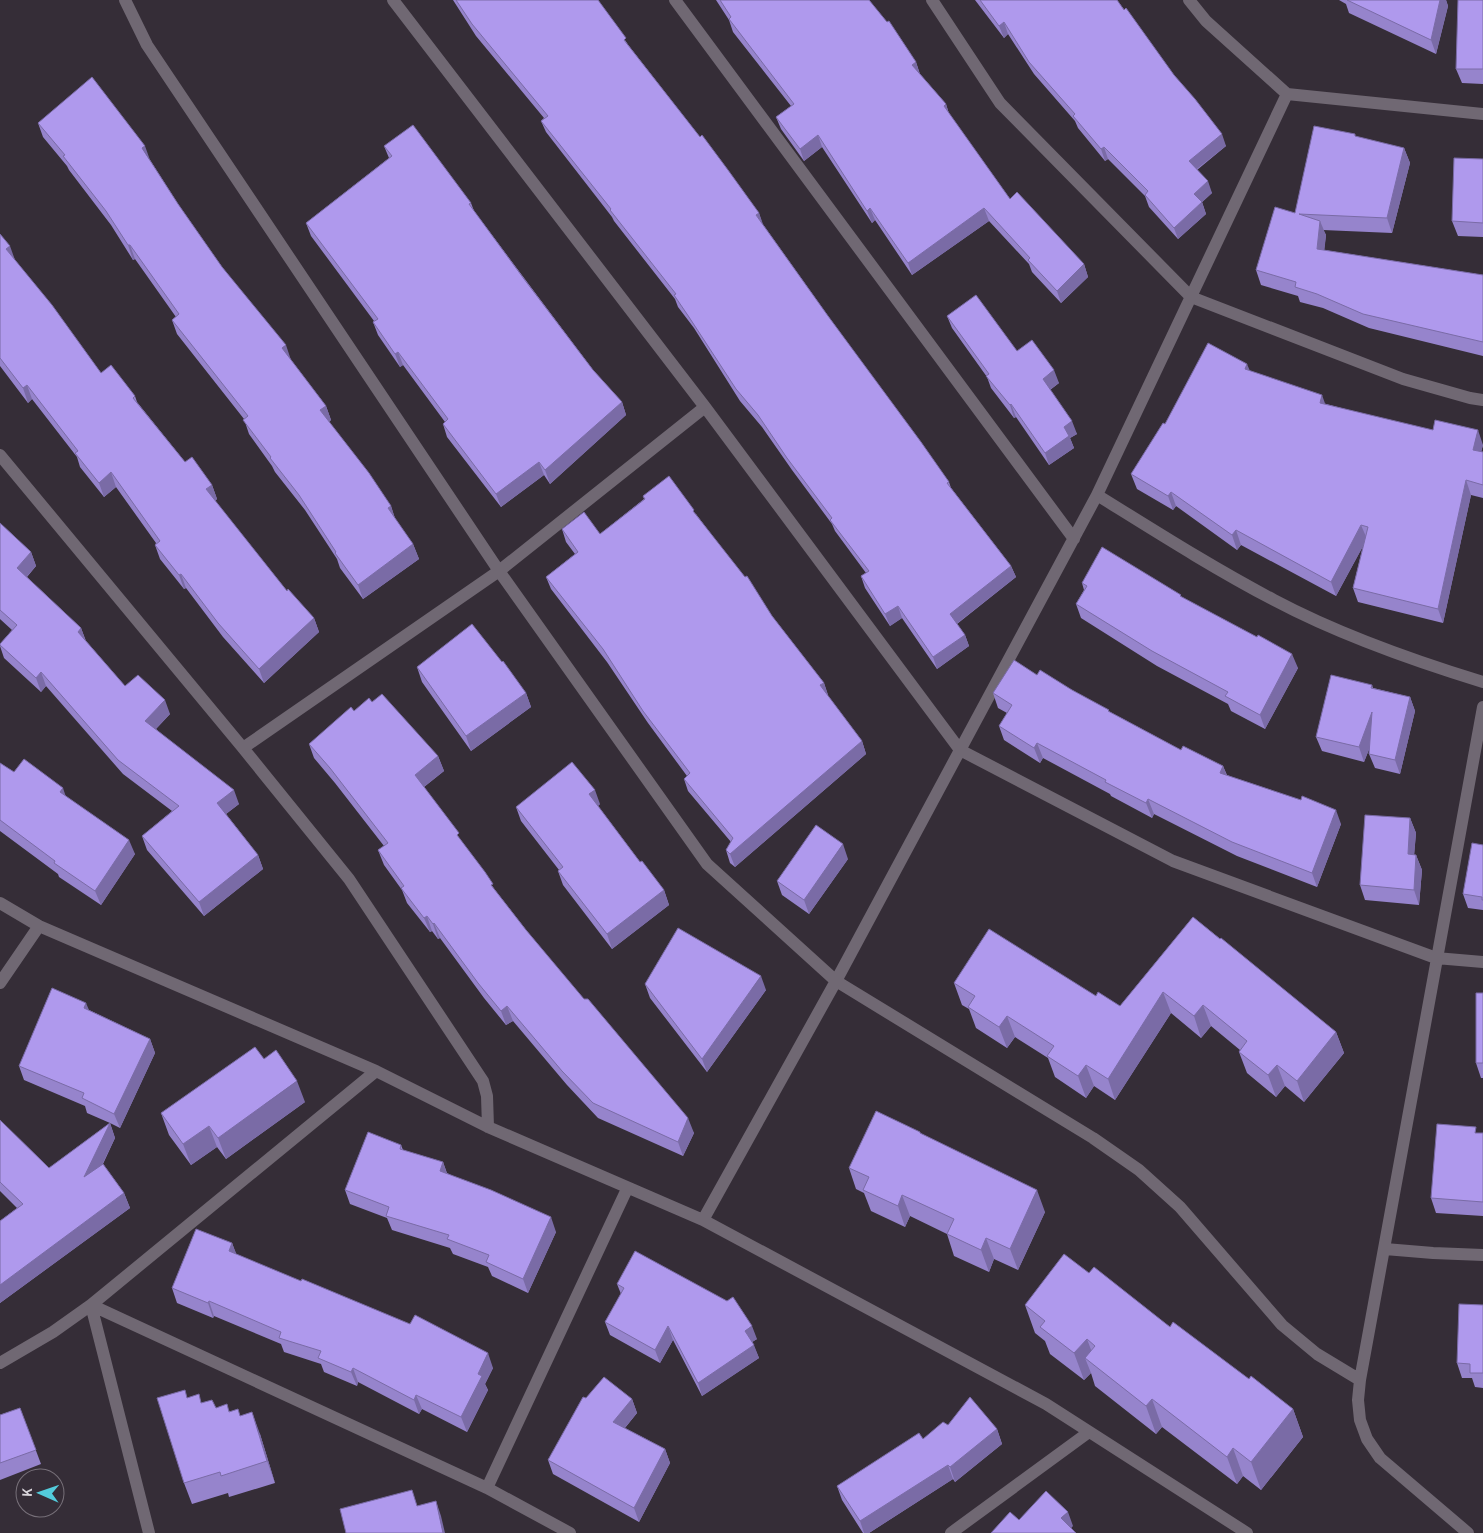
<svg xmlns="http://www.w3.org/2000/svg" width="1483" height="1533" viewBox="0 0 1483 1533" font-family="'Archivo Narrow',sans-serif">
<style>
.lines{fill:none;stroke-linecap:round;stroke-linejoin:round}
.minor{stroke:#706873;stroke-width:12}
.wall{fill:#9684cc}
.shaded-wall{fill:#7a6ba6}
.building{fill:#af99ed;stroke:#7a6ba6}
</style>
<rect width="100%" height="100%" fill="#352d37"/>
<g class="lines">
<!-- minor -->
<path class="minor" d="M125 0 147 45 499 571 707 864 836 981 1093 1138 1139 1170 1180 1207 1282 1325 1317 1354 1360 1380
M393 0 705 407 960 750 1173 861 1436 958 1483 962
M675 0 1074 539
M932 0 1000 103 1191 297 1403 379 1470 398 1483 400
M1189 0 1206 21 1287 94 1483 114
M0 455 243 748 349 879 483 1081 487 1096 488 1127
M1097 495C1155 531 1213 568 1274 600 1340 635 1411 660 1483 682
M243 748 499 571 705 407
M0 903 39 926 376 1071 488 1127 703 1220 1046 1404 1247 1533
M0 983 39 926
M703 1220 836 981 1097 495 1287 94
M1385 1249 1433 1253 1483 1255
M91 1305 487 1488 570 1533
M91 1305 149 1533
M0 1363 53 1332 91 1305 376 1071
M487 1488 627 1189
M951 1533 1089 1432
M1468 1533 1380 1458 1367 1439 1360 1420 1358 1400 1360 1380 1483 707"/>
</g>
<!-- wall -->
<path class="wall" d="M453 0H598L629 46 759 213 762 223 828 316 949 482 951 488 1011 566 1016 577 957 624 965 635 969 646 937 669 902 618 890 626 865 588 861 576 866 573 835 531 832 524 792 470 762 427 740 401 694 328 678 307 675 299 614 221 612 217 546 132 541 121 544 118 476 36Z
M716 0H869L916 62 920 74 946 104 949 114 1010 199 1084 264 1088 277 1061 303 1032 272 1029 264 989 221 912 275 875 220 872 223 822 147 804 161 781 129 776 117 791 106 733 32 729 20Z
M975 0H1117L1226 146 1197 170 1212 193 1202 202 1206 214 1178 239 1149 207 1145 196 1108 159 1105 161 1078 128 1075 121 1034 74 1008 34 1004 38Z
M1339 0H1446L1448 6 1436 54 1349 13 1346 4Z
M1483 0V84L1462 83 1456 69Z
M38 123 150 160 178 204 222 267 291 360 326 406 331 420 329 422 391 506 395 519 413 544 419 559 363 599 340 568 337 559 305 510 275 472 272 466 249 434 244 419 177 334 172 320 176 317 135 259 133 260 111 225 69 170 67 166 43 137Z
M1356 137 1404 148 1410 163 1392 233 1323 230 1326 235 1324 250 1483 275V356L1369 328 1323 308 1300 302 1298 296 1261 285 1256 270 1295 213Z
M384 146 471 203 474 211 593 370 622 402 626 415 550 484 544 475 501 507 447 437 443 424 445 422 403 365 400 367 378 335 373 322 374 321 311 236 306 223 389 158Z
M1483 159V237L1458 236 1452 221Z
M0 234 15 260 101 373 135 396 137 402 185 462 212 485 217 499 215 501 287 591 314 618 319 632 264 683 223 637 186 588 184 589 160 559 155 545 156 543 116 487 104 497 80 467 77 457 32 399 28 403 0 366Z
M947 316 1017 351 1059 383 1050 390 1077 434 1070 438 1074 448 1049 465 1016 417 1014 418 991 388 987 377 952 328Z
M1250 371 1326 404 1483 445 1481 452H1483V498L1471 495 1443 623 1358 602 1353 588 1363 546 1336 596 1241 545 1237 550 1176 506 1173 510 1137 489 1131 474 1165 424Z
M643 496 696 514 772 616 824 683 828 695V696L862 741 866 754 735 867 730 863 726 850 731 842 688 791 684 779 687 776 648 723 607 662 551 589 546 577 575 554 566 542 562 529 600 534 644 499Z
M0 523 31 552 36 566 27 577 81 628 86 641 125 686 170 714 156 729 239 804 226 814 258 855 263 869 204 916 147 850 142 836 172 811 123 774 46 686 41 692 4 658 0 646V644L12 630 0 619Z
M1082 583 1182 597 1298 668 1265 729 1231 711 1228 704 1157 666 1081 618 1076 604 1084 590Z
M417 667 526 693 531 707 471 751 422 682Z
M1037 675 1072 690 1110 712 1181 750 1223 766 1227 775 1341 824 1317 887 1237 856 1154 814 1152 818 1111 796 1110 794 1043 758 1040 763 1004 740 999 726 1007 713 998 708 993 693Z
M1372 685 1373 688 1410 697 1415 711 1400 774 1375 768 1369 754 1370 747 1364 762 1322 751 1316 737Z
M372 702 438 756 444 771 424 787 495 890 526 930 694 1133 683 1156 598 1118 567 1085 513 1021 506 1025 484 998 440 938 438 939 432 931 430 932 407 903 402 890 384 865 378 850 384 846 335 783 314 758 309 744 354 711Z
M0 763 14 772 65 796 135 854 101 905 59 877 58 874 0 831Z
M600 804 598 806 640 862 664 890 669 905 612 949 563 885 558 871 559 870 521 821 516 807Z
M1410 818 1416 833 1414 855H1416L1422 870 1419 905 1365 900 1360 885Z
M1483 845V910L1468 908 1463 894Z
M848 859 809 914 782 895 777 881Z
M1193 917 1336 1032 1344 1053 1304 1102 1285 1086 1276 1097 1247 1073 1239 1052 1240 1050 1211 1026 1201 1038 1171 1013 1115 1100 1094 1086 1086 1098 1055 1077 1048 1058 1015 1037 1007 1048 976 1028 969 1009 962 1005 954 983 1096 996 1120 1006Z
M645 984 766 990 707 1072 650 998Z
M1483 993V1078H1481L1476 1063Z
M89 1010 150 1039 155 1053 120 1128 110 1123 115 1138 103 1164 124 1193 130 1208 0 1303V1221L17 1208 0 1191V1120L49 1168 110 1123 87 1113 85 1106 24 1080 19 1066Z
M305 1102 226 1159 217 1147 191 1165 169 1135 161 1113Z
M1478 1133H1483V1216L1436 1213 1431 1198Z
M921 1134 1045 1212 1018 1270 994 1259 989 1272 954 1256 947 1234 910 1216 905 1227 871 1211 864 1193 856 1189 849 1168Z
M401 1145 403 1150 443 1162 447 1173 556 1232 528 1293 492 1276 488 1267 453 1254 450 1248 392 1230 387 1218 350 1204 345 1190Z
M232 1243 236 1254 493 1368 485 1384 488 1390 467 1432 422 1409 419 1414 358 1382 357 1386 324 1372 321 1364 284 1352 281 1344 214 1316 213 1318 177 1303 172 1288Z
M1089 1273 1249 1379 1293 1409 1303 1437 1261 1490 1243 1476 1237 1484 1162 1427 1156 1434 1095 1386 1091 1373 1084 1380 1050 1354 1045 1341 1035 1333 1025 1305Z
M617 1284 757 1339 752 1342 759 1358 702 1396 673 1340 660 1363 610 1335 605 1322 621 1294Z
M1483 1305V1388L1475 1387 1472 1378H1462L1457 1363Z
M188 1398 216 1408 230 1411 240 1416 260 1434 275 1483 229 1497 228 1493 192 1504 184 1483Z
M586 1398 632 1399 637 1413 625 1428 665 1449 670 1463 639 1522 553 1474 548 1460Z
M20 1408 41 1464 0 1480V1415Z
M948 1425 997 1429 1002 1444 955 1482 953 1479 869 1533H863L842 1500 837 1486Z"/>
<!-- shaded-wall -->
<path class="shaded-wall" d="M1440 0H1446L1448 6 1436 54 1431 40Z
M1004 22 1008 34 1004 38 999 26Z
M916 62 920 75 912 65Z
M946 104 950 117 944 106Z
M1222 134 1226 146 1193 172 1189 161Z
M818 135 822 147 804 161 800 149Z
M145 146 150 160 142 148Z
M1104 147 1108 159 1105 161 1101 149Z
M1404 148 1410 163 1392 233 1387 218Z
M1208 181 1212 193 1198 206 1194 194Z
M1202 202 1206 214 1178 239 1174 228Z
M870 208 875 220 872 223 867 211Z
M984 208 989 221 912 275 908 263Z
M759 213 763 224 756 215Z
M1320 221 1326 235 1323 264 1317 249Z
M128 245H130L135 259 133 260Z
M10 246 15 260 6 249Z
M1084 264 1088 277 1061 303 1057 291Z
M286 345 291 360 287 363 282 348Z
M398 352 403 365 400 367 395 354Z
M1247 364 1253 378 1245 369Z
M1054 370 1059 383 1047 392 1043 379Z
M27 385 32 399 28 403 23 388Z
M1322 395 1327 409 1320 403Z
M622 402 626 415 550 484 545 470Z
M1011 404 1016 417 1014 418 1010 405Z
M326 406 331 420 325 425 320 410Z
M1072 421 1077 434 1070 438 1074 448 1049 465 1045 453 1064 427Z
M1478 430 1483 445 1478 464 1473 450Z
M539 462 544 475 501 507 496 494Z
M111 472 116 487 104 497 99 483Z
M1466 480 1471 495 1443 623 1438 609Z
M212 485 217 499 212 503 206 489Z
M1171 492 1176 506 1173 510 1168 496Z
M391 506 396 521 388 508Z
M1361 525 1367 539 1336 596 1331 582Z
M1236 530 1241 545 1237 550 1232 535Z
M413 544 419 559 363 599 358 585Z
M31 552 36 566 22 582 17 568Z
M1011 566 1016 577 955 625 950 614Z
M181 574 186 588 184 589 179 575Z
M898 606 902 618 890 626 885 614Z
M314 618 319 632 264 683 259 669Z
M81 628 86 642 78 632Z
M965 635 969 646 937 669 933 657Z
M1292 654 1298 668 1265 729 1260 715Z
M41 672 46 686 41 692 36 678Z
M824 683 828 695 825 698 820 685Z
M526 693 531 707 471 751 466 736Z
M1410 697 1415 711 1400 774 1395 760Z
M165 700 170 714 150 735 145 721Z
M1372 712 1378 726 1364 762 1359 747Z
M862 741 866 754 735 867 730 854Z
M1037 743 1043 758 1040 763 1034 748Z
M438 756 444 771 420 790 415 775Z
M1223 766 1229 781 1220 773Z
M63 788 68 803 60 792Z
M234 790 239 804 222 817 217 803Z
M595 790 600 804 594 809 589 794Z
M1148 799 1154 814 1152 818 1146 803Z
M1336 810 1341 824 1317 887 1312 873Z
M1410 818 1416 833 1413 869 1408 854Z
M129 840 135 854 101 905 95 891Z
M843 844 848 859 809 914 804 900Z
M258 855 263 869 204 916 199 902Z
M1416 855 1422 870 1419 905 1414 890Z
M664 890 669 905 612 949 607 934Z
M427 916 432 931 430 932 424 918Z
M434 923 440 938 438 939 433 924Z
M761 976 766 990 707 1072 702 1059Z
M1163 992 1171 1013 1115 1100 1108 1079Z
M86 1003 92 1017 84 1008Z
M1203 1005 1211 1026 1201 1038 1194 1016Z
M507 1006 513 1021 506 1025 501 1011Z
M1007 1016 1015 1037 1007 1048 999 1027Z
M1336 1032 1344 1053 1304 1102 1297 1081Z
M150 1039 155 1053 120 1128 114 1114Z
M1086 1065 1094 1086 1086 1098 1078 1076Z
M1277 1065 1285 1086 1276 1097 1268 1075Z
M297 1081 305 1102 226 1159 218 1138Z
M688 1118 694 1133 683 1156 678 1142Z
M110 1123 115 1138 89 1192 84 1177Z
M209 1126 217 1147 191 1165 183 1144Z
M443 1162 448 1177 440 1171Z
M1037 1190 1045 1212 1018 1270 1010 1249Z
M124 1193 130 1208 0 1303V1285Z
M902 1195 910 1216 905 1227 898 1206Z
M551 1217 556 1232 528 1293 523 1279Z
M986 1238 994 1259 989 1272 981 1250Z
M232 1243 238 1258 229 1251Z
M209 1301 214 1316 213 1318 208 1303Z
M668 1326 673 1340 660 1363 655 1350Z
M752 1326 757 1339 749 1344 745 1331Z
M1087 1339 1097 1366 1085 1358 1091 1373 1084 1380 1074 1353Z
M754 1345 759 1358 702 1396 698 1383Z
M488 1353 493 1368 485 1384 488 1390 467 1432 461 1417 478 1374Z
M353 1368 358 1382 357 1386 351 1372Z
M416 1395 422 1409 419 1414 414 1400Z
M632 1399 637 1413 618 1436 613 1422Z
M1152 1399 1162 1427 1156 1434 1146 1406Z
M1293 1409 1303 1437 1261 1490 1251 1462Z
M252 1412 260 1434 275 1483 267 1461Z
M997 1429 1002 1444 955 1482 950 1467Z
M1233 1448 1243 1476 1237 1484 1227 1457Z
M665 1449 670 1463 639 1522 634 1508Z
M948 1465 953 1479 869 1533H864L860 1521Z
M436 1501 441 1516 445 1533H443Z
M1068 1512 1073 1526 1067 1533 1061 1518Z"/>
<!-- building -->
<path class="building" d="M456 0H598L626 38 624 40 700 137 702 135 728 170 759 213 756 215 828 316 921 442 949 482 947 483 1011 566 950 614 965 635 933 657 898 606 885 614 861 576 869 571 830 520 832 518 787 458 758 415 736 389 689 317 674 295 676 294 610 210 611 209 541 121 548 116 472 24Z
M720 0H869L887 22 889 21 916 62 912 65 946 104 944 106 1010 199 1017 192 1084 264 1057 291 1028 260 1030 258 984 208 908 263 870 208 867 211 818 135 800 149 776 117 794 104 729 19 731 17Z
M980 0H1117L1124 10 1126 8 1174 75 1195 99 1222 134 1189 161 1208 181 1194 194 1202 202 1174 228 1145 195 1148 191 1104 147 1101 149 1073 116 1075 114 1029 62 1004 22 999 26Z
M1347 0H1440L1431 40Z
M1458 0H1483V69H1456Z
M92 77 145 146 142 148 178 204 222 267 286 345 282 348 326 406 320 410 369 473 391 506 388 508 413 544 358 585 335 553 336 552 299 495 270 458 271 457 243 420 248 416 172 320 179 314 130 245H128L106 211 63 156 65 155 38 123Z
M413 125 471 203 469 204 524 279 593 370 622 402 545 470 539 462 496 494 443 424 448 419 398 352 395 354 373 322 378 319 306 223 392 156 384 146Z
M1314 126 1355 134V136L1404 148 1387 218 1299 214 1320 221 1317 249 1483 275V342L1363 314 1317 294 1295 287 1296 282 1256 270 1275 207 1295 213Z
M1454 158 1483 159V223L1452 221Z
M0 234 10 246 6 249 52 305 101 373 111 365 135 396 133 398 185 462 192 457 212 485 206 489 287 591 288 589 314 618 259 669 218 623 181 574 179 575 155 545 160 541 111 472 99 483 75 453 78 451 27 385 23 388 0 358Z
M976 295 1017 351 1032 340 1054 370 1043 379 1072 421 1064 427 1069 436 1045 453 1011 404 1010 405 986 376 989 374 947 316Z
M1208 343 1247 364 1245 369 1322 395 1320 403 1433 430 1435 420 1478 430 1473 450 1483 452V485L1466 480 1438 609 1353 588 1368 527 1361 525 1331 582 1236 530 1232 535 1171 492 1168 496 1131 474 1163 423 1165 424Z
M669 476 694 510 693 511 745 577 747 576 772 616 824 683 820 685 862 741 730 854 726 850 733 838 684 779 690 773 643 711 603 649 546 577 578 552 562 529 584 512 600 534 645 499 643 496Z
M0 523 31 552 17 568 81 628 78 632 125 686 138 675 165 700 145 721 234 790 217 803 258 855 199 902 142 836 179 806 118 760 41 672 36 678 0 645V644L17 625 0 610Z
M1102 547 1181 595 1180 596 1257 637 1258 635 1292 654 1260 715 1225 696 1228 692 1152 651 1076 604 1087 586 1082 583Z
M472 624 502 662 503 661 526 693 466 736 417 667Z
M1014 660 1037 675 1040 670 1072 690 1109 710 1108 711 1181 750 1183 746 1223 766 1220 773 1301 800 1302 796 1336 810 1312 873 1232 842 1148 799 1146 803 1105 782 1106 780 1037 743 1034 748 999 726 1012 705 993 693Z
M1331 675 1372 685 1371 688 1410 697 1395 760 1369 754 1372 712 1359 747 1316 737Z
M382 694 438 756 415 775 459 833 457 835 485 872 493 884 491 885 526 930 584 999H588L688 1118 678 1142 593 1103 562 1071 507 1006 501 1011 478 983 434 923 433 924 427 916 424 918 401 888 404 886 378 850 388 843 330 768 309 744 351 707 354 711 369 698 372 702Z
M24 759 63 788 60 792 129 840 95 891 54 863 55 861 0 820V763L14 772Z
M572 762 595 790 589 794 640 862 642 861 664 890 607 934 558 871 563 867 516 807Z
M1365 815 1410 818 1408 854 1416 855 1414 890 1360 885Z
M816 825 843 844 804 900 777 881Z
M1472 843 1483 845V900H1482V897L1463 894Z
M1193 917 1220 939 1221 938 1336 1032 1297 1081 1277 1065 1268 1075 1239 1052 1247 1041 1203 1005 1194 1016 1163 992 1108 1079 1086 1065 1078 1076 1047 1056 1054 1046 1007 1016 999 1027 968 1007 975 996 954 983 989 929 1096 996 1098 992 1120 1006Z
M678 928 761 976 702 1059 645 984Z
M52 988 86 1003 84 1008 150 1039 114 1114 82 1098 84 1093 19 1066Z
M1476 993H1483V1063H1476Z
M255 1047 264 1059 276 1050 297 1081 218 1138 209 1126 183 1144 161 1113Z
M876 1111 920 1132V1133L1037 1190 1010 1249 986 1238 981 1250 947 1234 954 1219 902 1195 898 1206 863 1190 869 1177 849 1168Z
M0 1120 49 1168 110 1123 84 1177 103 1164 124 1193 0 1285V1221L23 1204 0 1182Z
M1437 1124 1476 1127 1475 1133H1483V1202L1431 1198Z
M368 1132 401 1145 400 1149 443 1162 440 1171 491 1190 551 1217 523 1279 486 1262 489 1255 447 1239 449 1235 386 1216 389 1207 345 1190Z
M196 1229 232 1243 229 1251 301 1281 302 1279 410 1324 415 1315 488 1353 478 1374 482 1376 461 1417 416 1395 414 1400 353 1368 351 1372 318 1358 321 1351 279 1338 281 1332 209 1301 208 1303 172 1288Z
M635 1251 727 1301 733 1297 752 1326 745 1331 754 1345 698 1383 668 1326 655 1350 605 1322 624 1288 617 1284Z
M1064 1254 1089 1273 1094 1267 1170 1327 1173 1322 1249 1379 1251 1376 1293 1409 1251 1462 1233 1448 1227 1457 1152 1399 1146 1406 1085 1358 1095 1346 1087 1339 1074 1353 1040 1327 1045 1321 1025 1305Z
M1459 1304 1483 1305V1373H1470V1364L1457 1363Z
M604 1377 632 1399 613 1422 665 1449 634 1508 548 1460 583 1397 586 1398Z
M185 1390 187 1398 199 1394 201 1403 212 1400 216 1408 227 1404 229 1412 238 1409 240 1416 252 1412 267 1461 221 1476 220 1472 184 1483 157 1398Z
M970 1397 997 1429 950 1467 948 1465 860 1521 837 1486 919 1433 923 1439 943 1422 948 1425Z
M20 1408 36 1450 0 1463V1415Z
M412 1490 417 1506 436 1501 443 1533H346L340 1509Z
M1046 1491 1068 1512 1061 1518 1076 1533H991L1010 1512 1019 1520Z"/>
<!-- north arrow -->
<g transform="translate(40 1493) rotate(272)"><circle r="24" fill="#352d37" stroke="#777079"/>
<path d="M0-4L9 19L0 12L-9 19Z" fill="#53cbdb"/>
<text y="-8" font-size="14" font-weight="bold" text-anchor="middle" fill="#d9d5db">K</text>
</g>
</svg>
